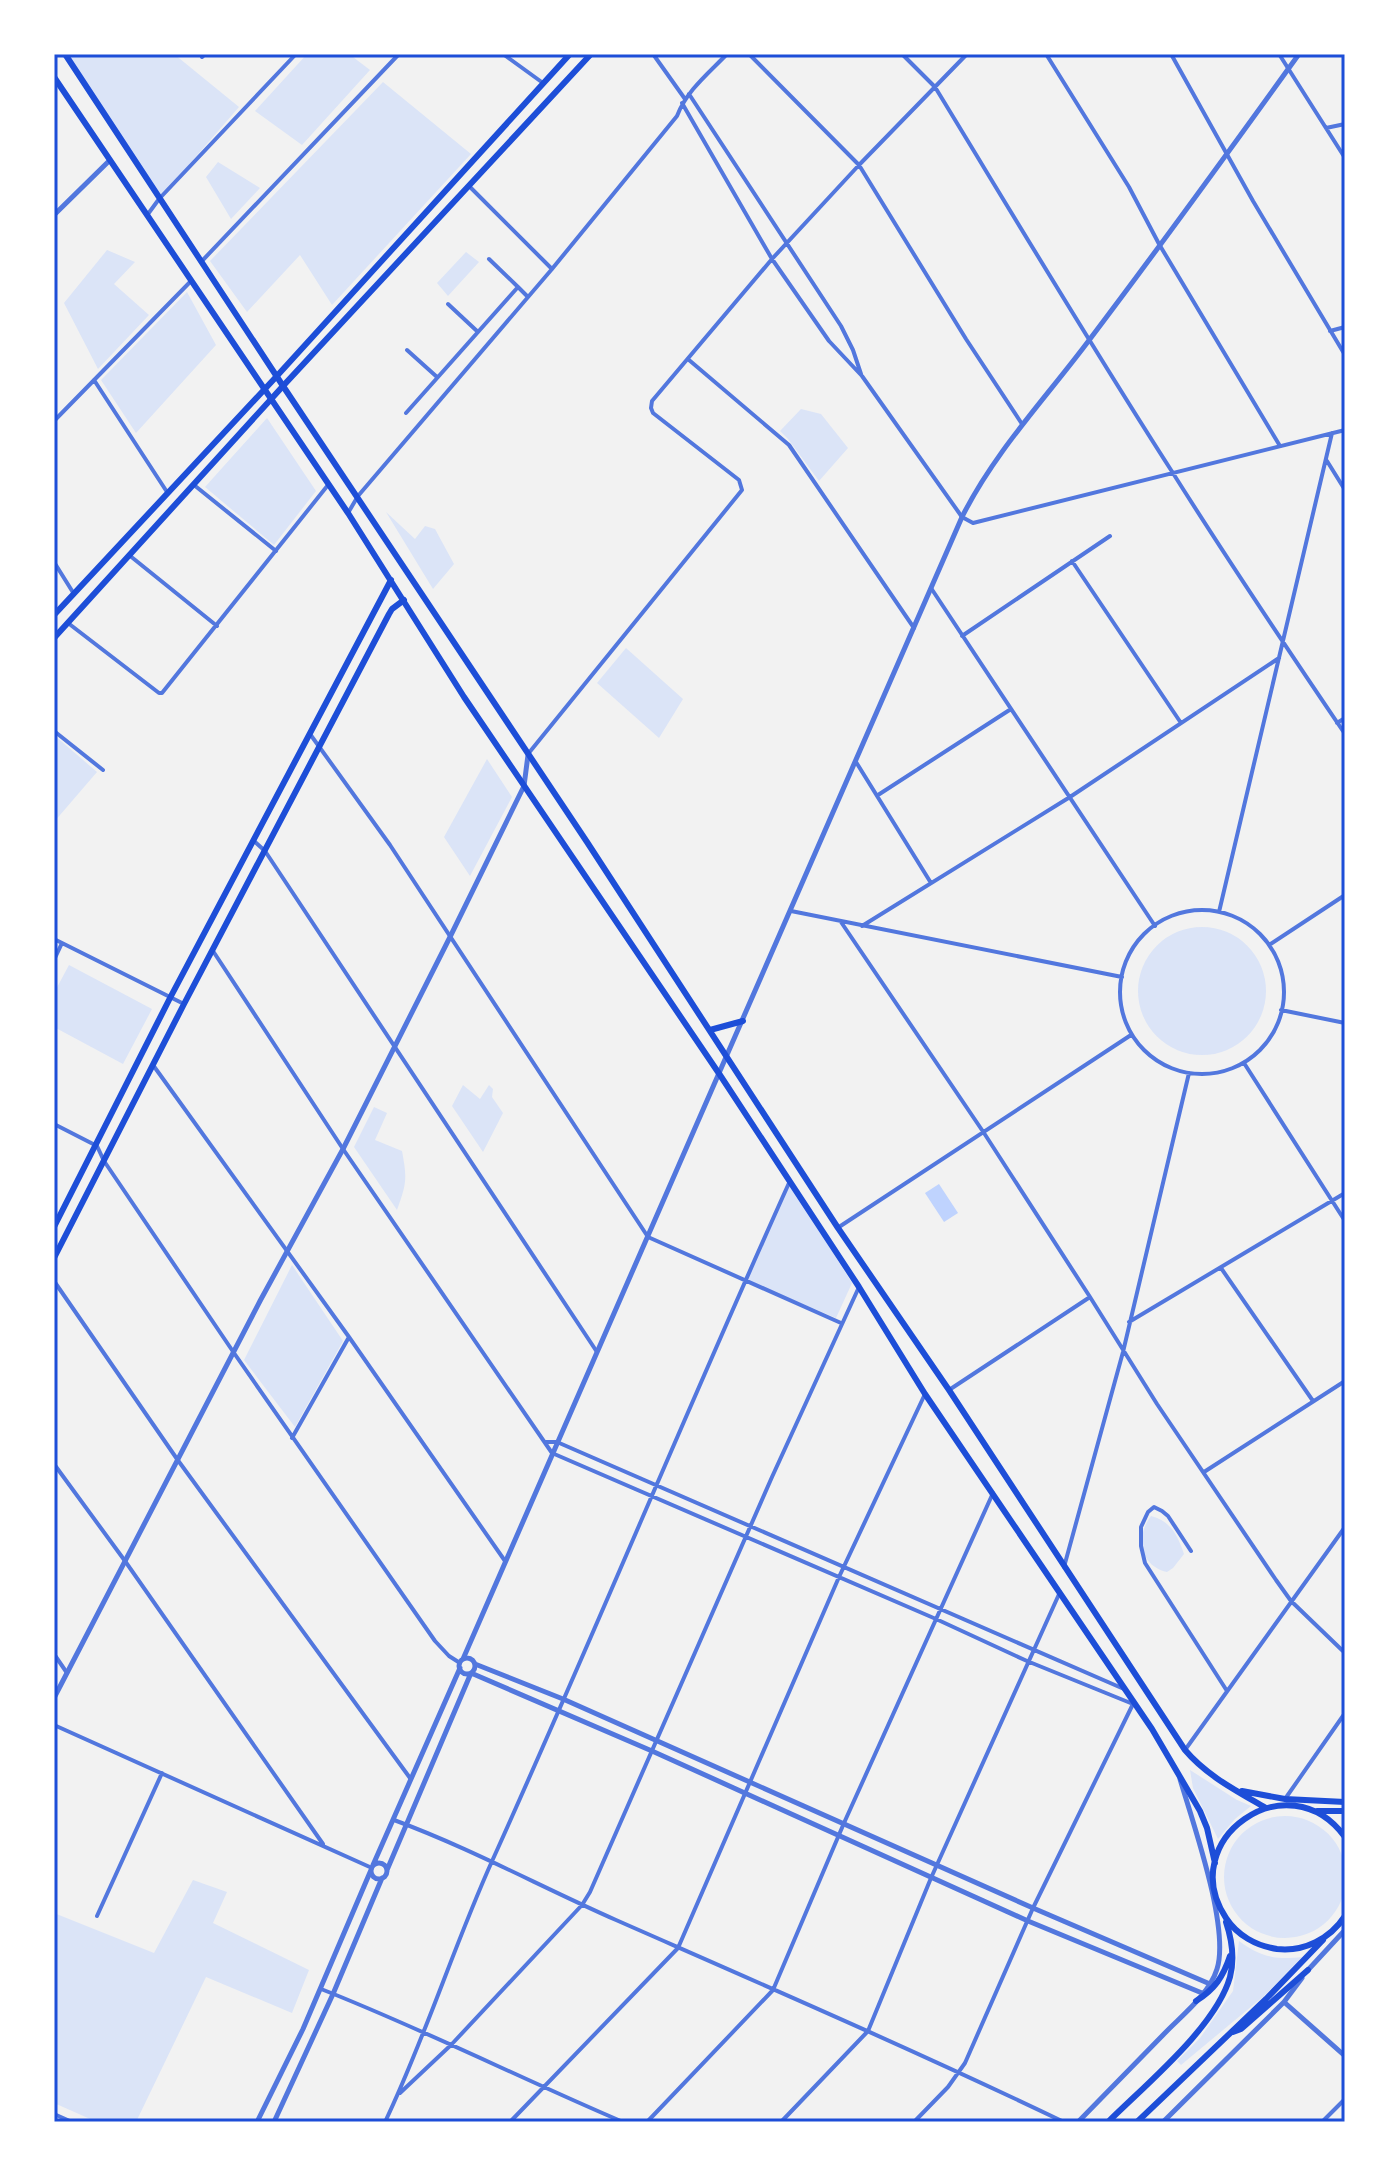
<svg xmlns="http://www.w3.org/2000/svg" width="1399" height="2176" viewBox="0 0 1399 2176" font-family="Quicksand,sans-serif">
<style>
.green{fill:#dbe4f7}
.water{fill:#bfd3fe}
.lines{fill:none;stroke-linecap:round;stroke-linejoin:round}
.minor{stroke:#5277de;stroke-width:4}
.tertiary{stroke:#5277de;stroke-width:5}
.secondary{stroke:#1d4ed8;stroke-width:6}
.primary{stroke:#1d4ed8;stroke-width:6}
.neatline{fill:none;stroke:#1d4ed8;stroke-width:3}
</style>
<rect width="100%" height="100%" fill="#f2f2f2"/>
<!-- green -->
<path class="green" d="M65 54H174L239 107 159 199Z
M307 54H349L370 70 302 145 255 111Z
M383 82 471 154 332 305 300 255 247 312 210 261Z
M218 162 260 188 231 219 206 177Z
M107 250 135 262 114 284 149 315 98 369 64 303Z
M466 252 479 262 448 296 437 283Z
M187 292 216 345 136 433 101 380Z
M801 409 821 414 848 448 819 481 788 439 780 431Z
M267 418 316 491 274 545 205 487Z
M386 512 415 539 425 526 435 529 454 564 433 589Z
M626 648 683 699 659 738 597 683Z
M54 735 97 772 54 822Z
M487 759 512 797 470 876 444 837Z
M1138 991a64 64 0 1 1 128 0a64 64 0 1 1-128 0Z
M69 965 152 1009 123 1064 54 1027V993Z
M463 1085 480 1099 489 1085 493 1089 492 1097 503 1113 483 1152 452 1106Z
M374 1107 387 1113 375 1140 402 1151C407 1178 407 1183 397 1210L354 1147Z
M789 1183 852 1283 836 1318 746 1280Z
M292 1265 343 1341 295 1427 244 1360Z
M1151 1516C1171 1521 1178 1536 1184 1554L1173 1568 1167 1572C1140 1566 1135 1537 1151 1516Z
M1190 1770 1237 1800 1251 1806 1235 1819 1218 1839 1193 1788Z
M1224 1877a61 61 0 1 1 122 0a61 61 0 1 1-122 0Z
M193 1880 227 1892 213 1923 309 1970 292 2013 206 1977 136 2122H97L54 2103V1913L154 1953Z
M1239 1941C1261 1957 1275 1960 1302 1957L1264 1996 1181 2065 1177 2061 1200 2038 1233 1991Z"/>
<!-- water -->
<path class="water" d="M939 1184 958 1213 944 1222 925 1193Z"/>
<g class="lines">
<!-- minor -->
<path class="minor" d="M503 54 543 83
M653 54 685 99
M749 54 859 165 966 339 1022 424
M902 54 935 87C1013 215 1090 344 1171 470 1227 559 1286 647 1345 734
M1046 54 1129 187 1159 244 1280 446
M1171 54 1253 201 1345 355
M1279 54 1345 158
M202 57 205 54
M689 94 841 326 853 350 861 374
M682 103 772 259 829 341 862 376 962 517 973 523 1345 430
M1326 128 1345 124
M469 186 552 269
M148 214 159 199 296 54
M489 259 518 287
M201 262 399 54
M448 304 478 332
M1330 331 1345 327
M407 350 437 377
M689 360 789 445 914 628
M94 380 167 492
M406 413 518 287 528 297
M54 421 191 281
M1327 461 1345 490
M194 485 276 551
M348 513 358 496 552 269 677 116C687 90 709 73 727 54
M129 555 217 626
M1072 561 1181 723
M54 562 74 594
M931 588 1155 926
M68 623 159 693H162L328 485
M962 636 1110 536
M1337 723 1345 718
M54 731 103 770
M310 734 390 845 648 1237 841 1323
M528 754 742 490 739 480 653 413 651 408 652 401 772 259 859 165 967 54
M856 762 931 883
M878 795 1011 709
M254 841 265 851 597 1352
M1120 992a82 82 0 1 1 164 0a82 82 0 1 1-164 0Z
M791 911 1122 977
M1219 912 1332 433
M841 922 984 1133 1090 1297 1157 1404 1276 1580 1291 1601 1345 1653
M862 926 1070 797 1279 658
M54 939 184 1004
M1269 945 1345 895
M213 951 343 1149 552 1453 936 1619 1027 1661 1133 1704 1033 1908 965 2063 948 2087 914 2122
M54 960 62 943
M1281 1010 1345 1023
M1244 1063 1345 1221
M153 1065 349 1337 505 1561
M54 1124 97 1146 104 1161 234 1353 435 1641 449 1656 460 1663
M839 1227 1131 1035
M1221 1268 1313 1401
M54 1281 177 1459 410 1778
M1129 1322 1345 1193
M949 1390 1090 1297
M292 1438 349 1337
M545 1442H557L1124 1689
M54 1464 125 1561 323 1844
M1204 1472 1345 1381
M1191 1551 1168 1516 1162 1511 1154 1507 1148 1512 1141 1527V1546L1145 1563 1227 1691
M1064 1567 1123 1352 1189 1073
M54 1654 67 1673
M54 1725 372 1868
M1185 1750 1345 1527
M1285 1799 1345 1713
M394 1820C470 1848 541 1887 616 1920 766 1986 916 2051 1064 2122
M97 1916 162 1773
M321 1989C423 2029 522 2079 623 2122
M400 2093 451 2045 582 1905 590 1892 772 1477 859 1287
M54 2114 72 2122
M385 2122C426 2036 454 1945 493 1859 594 1635 688 1407 789 1183
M510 2122 678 1948 839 1577 925 1394
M647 2122 773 1990 844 1823 993 1493
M781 2122 868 2031 931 1878 1060 1592
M1322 2122 1345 2099"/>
<!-- tertiary -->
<path class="tertiary" d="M54 215 110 160
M459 1666a8 8 0 1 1 16 0a8 8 0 1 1-16 0Z
M463 1659 962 517C995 451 1046 398 1090 339 1161 245 1230 150 1299 54
M475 1664 563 1699 1033 1908 1210 1984
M54 1698 260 1301 343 1149 450 937 524 786 528 755
M371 1871a8 8 0 1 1 16 0a8 8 0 1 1-16 0Z
M373 1865 460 1668
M387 1870 471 1673 652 1751 1028 1921 1202 1993
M1308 1970 1345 1930
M1284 2002 1345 2056
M257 2122 303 2029 371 1870
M274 2122 333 1994 382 1878
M1078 2122C1106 2093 1135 2064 1163 2035 1181 2016 1209 1995 1217 1969 1230 1928 1193 1823 1180 1779
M1163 2122 1284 2002 1302 1978"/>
<!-- secondary -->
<path class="secondary" d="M54 615 276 377 570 54
M54 638 283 386 591 54
M54 1227 170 998 391 580
M54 1258 184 1004 389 614 392 609 404 600"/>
<!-- primary -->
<path class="primary" d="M65 54 283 386 587 842 838 1228 949 1390 1185 1750C1207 1776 1237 1791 1266 1808
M54 77 348 513 464 697 720 1075 859 1287 925 1394 1152 1729 1200 1811 1207 1828 1215 1863
M710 1030 743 1021
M1242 1791 1285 1799 1345 1802
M1317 1811H1345
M1345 1837C1288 1759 1174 1840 1226 1918 1237 1935 1256 1946 1277 1949 1304 1952 1330 1939 1345 1916
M1196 2001C1215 1989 1223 1977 1230 1956
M1233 2032 1241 2029 1308 1970
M1108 2122C1145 2085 1216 2027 1230 1977 1235 1958 1232 1940 1226 1922
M1137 2122 1266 1999 1323 1940"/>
</g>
<!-- border -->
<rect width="1399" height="2176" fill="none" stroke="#ffffff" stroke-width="112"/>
<rect x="56" y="56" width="1287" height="2064" class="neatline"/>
</svg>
